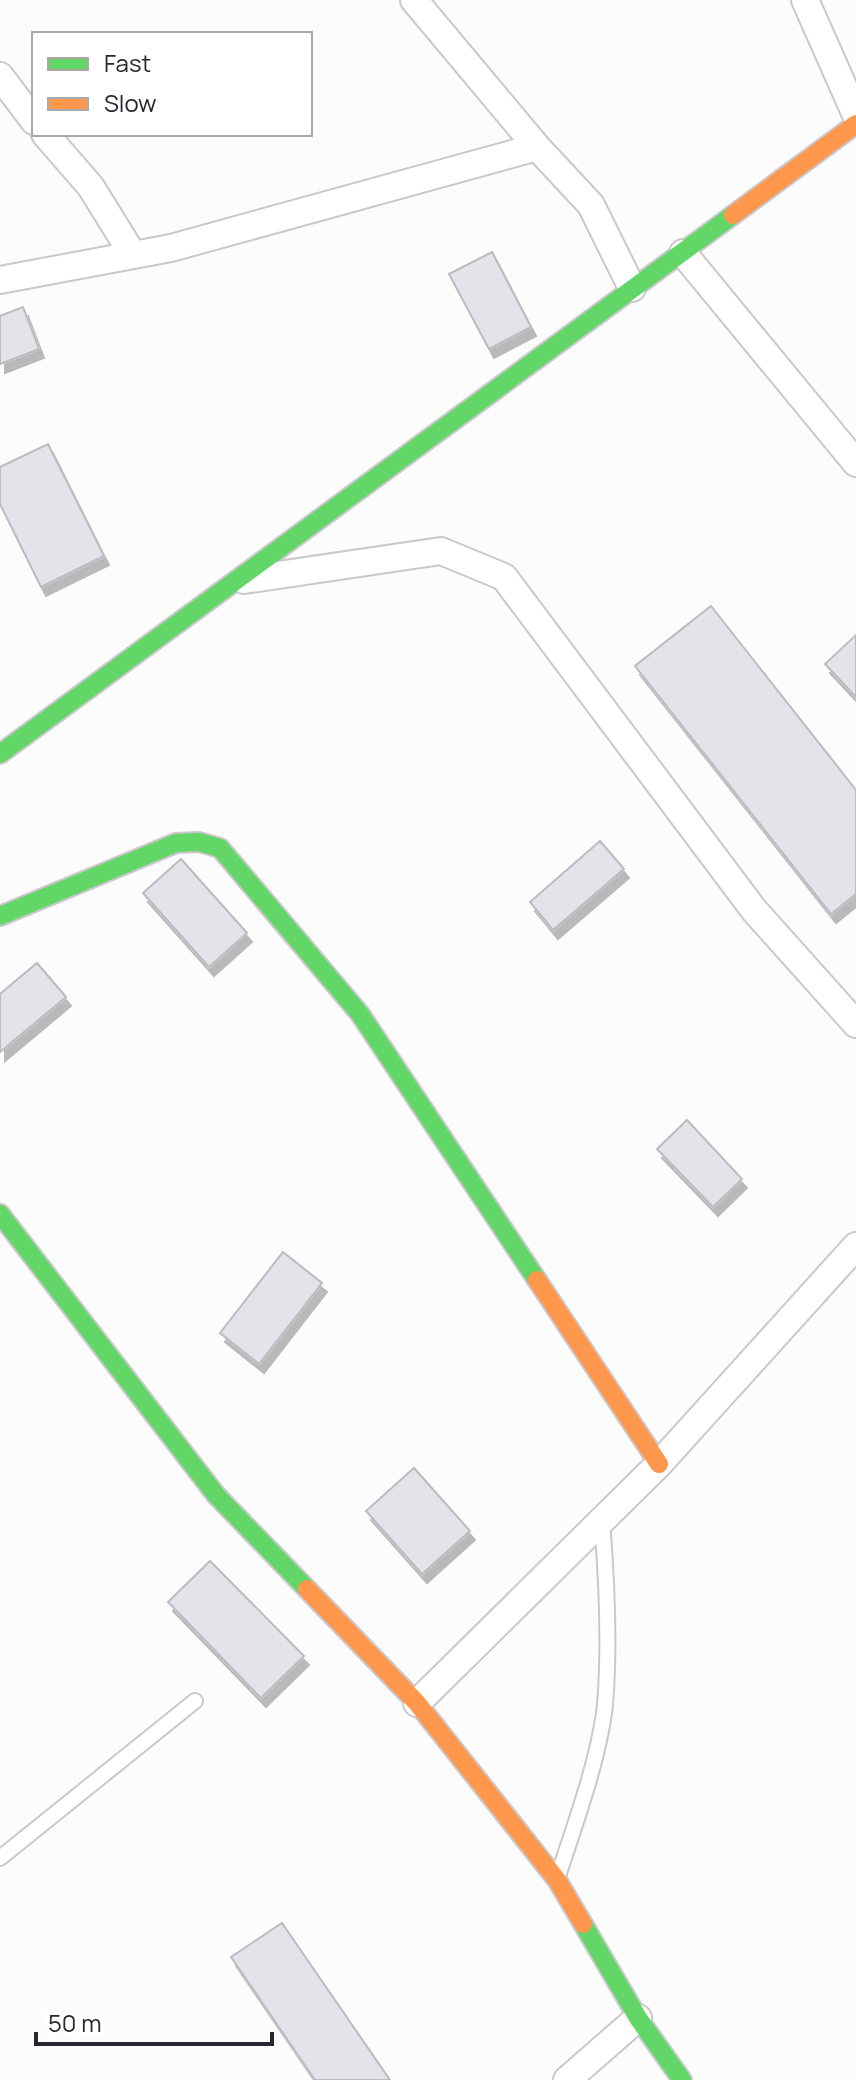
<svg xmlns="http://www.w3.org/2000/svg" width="856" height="2080" viewBox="0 0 856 2080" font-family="Manrope,sans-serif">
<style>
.building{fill:#e3e3e9;stroke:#bbbbc0;stroke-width:2;filter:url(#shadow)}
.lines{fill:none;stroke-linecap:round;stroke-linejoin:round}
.lane-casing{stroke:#cac8cc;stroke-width:18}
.street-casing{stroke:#cac8cc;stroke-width:30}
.fast-casing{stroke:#cac8cc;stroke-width:22}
.slow-casing{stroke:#cac8cc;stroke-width:22}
.lane{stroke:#fff;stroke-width:14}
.street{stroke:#fff;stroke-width:26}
.fast{stroke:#63d668;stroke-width:18}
.slow{stroke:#ff974d;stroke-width:18}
</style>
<defs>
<filter id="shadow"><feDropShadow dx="5" dy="9" stdDeviation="0" flood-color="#0004"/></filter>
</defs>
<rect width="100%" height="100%" fill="#fcfcfc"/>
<!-- building -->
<path class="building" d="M492 252 531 327 489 349 449 274Z
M23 307 39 349 0 364V316Z
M48 444 104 556 41 587 0 504V467Z
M711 606 856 790V894L831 914 635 666Z
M856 635V697L825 664Z
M600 841 624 869 553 930 530 902Z
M181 859 247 933 209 967 143 893Z
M37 963 66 997 0 1052V994Z
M687 1120 742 1179 713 1207 657 1149Z
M283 1252 322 1283 259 1364 220 1333Z
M414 1468 470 1531 422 1574 366 1511Z
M210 1561 304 1656 261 1698 168 1602Z
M282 1923 390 2080H315L231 1957Z"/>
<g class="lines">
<!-- lane casing -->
<g class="lane-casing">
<path id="lane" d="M0 1858 195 1701
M558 1876C575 1824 599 1759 605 1705 610 1643 607 1582 602 1521"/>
</g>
<!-- street casing -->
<g class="street-casing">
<path id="street" d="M414 0 537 147 591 205 632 288
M805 0 856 115
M0 76 34 121
M45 134 91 187 133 255
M683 253 856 463
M0 280 171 248 537 147
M244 580 441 551 504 577 754 910 856 1024
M417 1703 659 1464 856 1246
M567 2080 638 2018"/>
</g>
<!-- fast casing -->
<g class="fast-casing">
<path id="fast" d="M0 754 733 215
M0 916 176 843 199 842 220 848 360 1014 537 1280
M0 1214 216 1495 307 1589
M583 1924 638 2018 682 2080"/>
</g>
<!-- slow casing -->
<g class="slow-casing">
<path id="slow" d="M733 215 856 124
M537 1280 659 1464
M307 1589 417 1703 557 1880 583 1924"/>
</g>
<!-- lane -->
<use href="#lane" class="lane"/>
<!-- street -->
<use href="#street" class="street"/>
<!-- fast -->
<use href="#fast" class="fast"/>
<!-- slow -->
<use href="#slow" class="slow"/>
</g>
<!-- legend -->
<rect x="32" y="32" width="280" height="104" fill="#ffffff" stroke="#aaa8ab" stroke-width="2"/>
<rect x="48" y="58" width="40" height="12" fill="#63d668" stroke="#aaa8ab" stroke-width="2"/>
<text x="104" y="72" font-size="24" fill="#2a252e">Fast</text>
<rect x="48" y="98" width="40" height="12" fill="#ff974d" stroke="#aaa8ab" stroke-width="2"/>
<text x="104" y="112" font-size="24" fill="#2a252e">Slow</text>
<!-- scale -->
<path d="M36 2032v12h236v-12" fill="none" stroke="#2a252e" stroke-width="4"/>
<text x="48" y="2032" font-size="24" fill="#2a252e" stroke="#ffffff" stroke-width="6" paint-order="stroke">50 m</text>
</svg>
